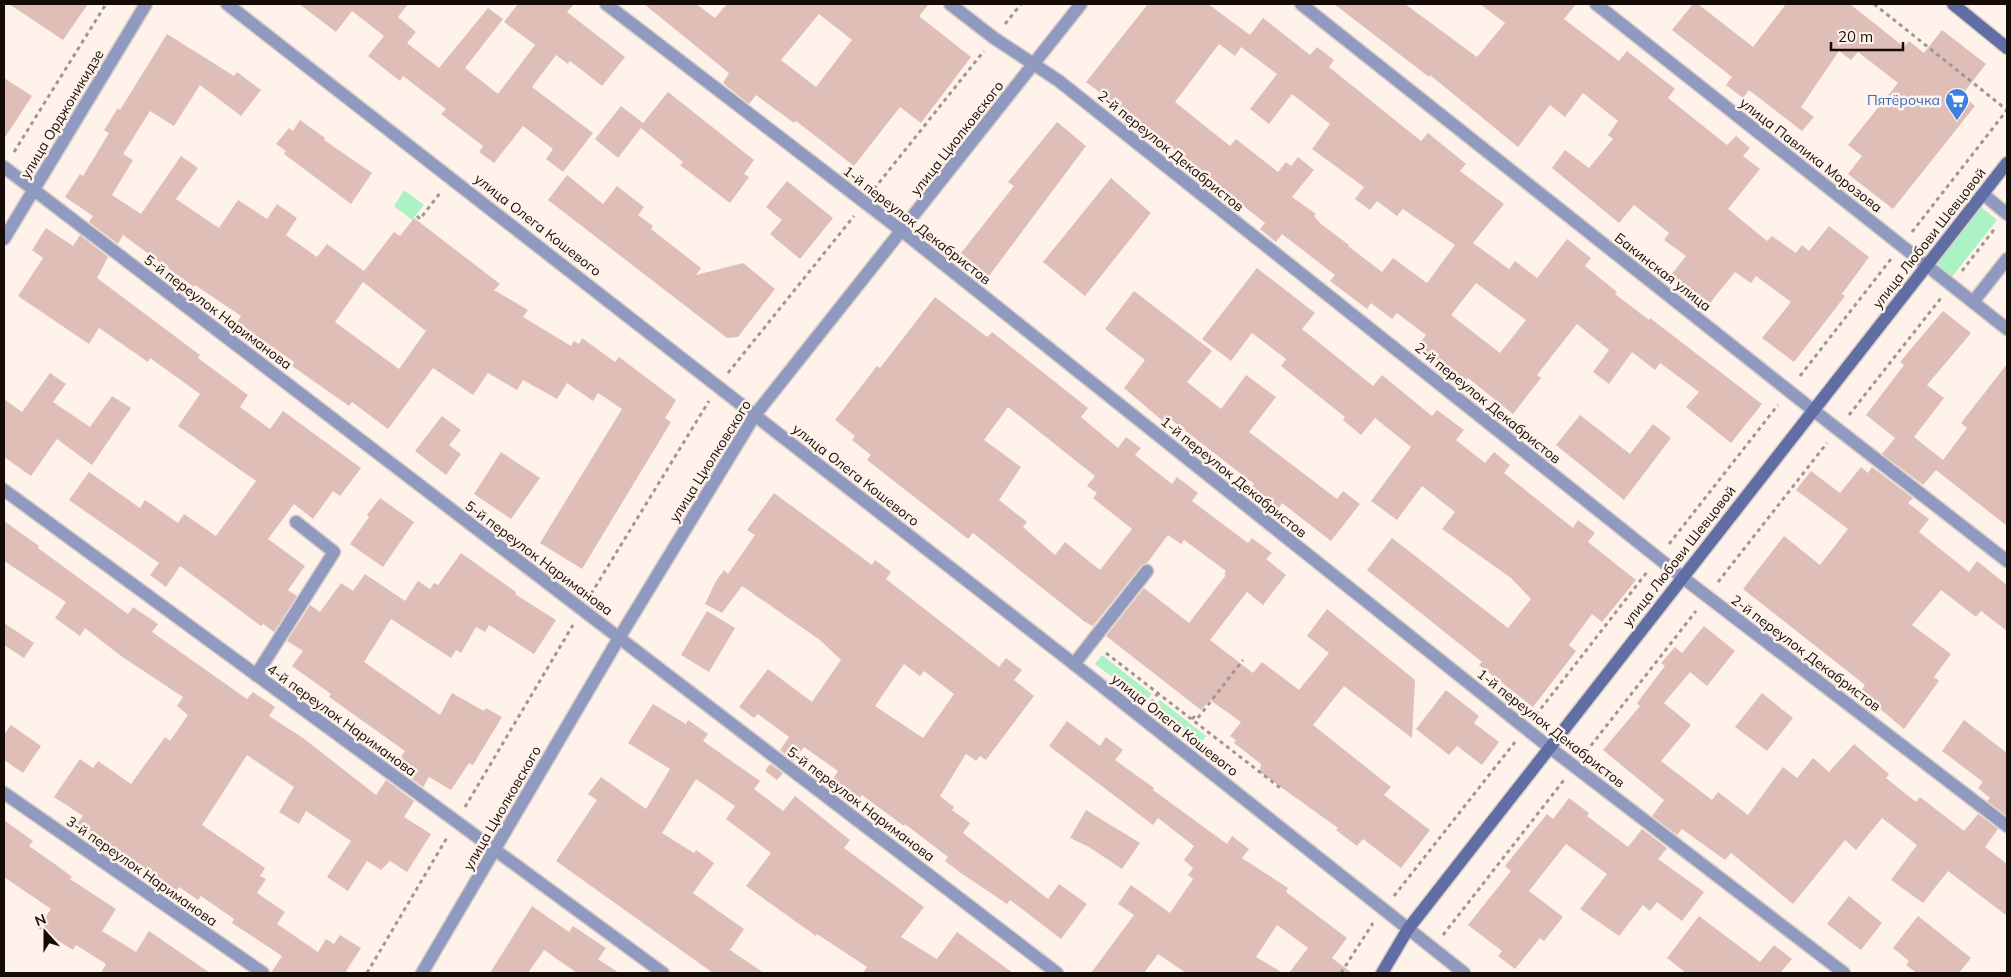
<svg xmlns="http://www.w3.org/2000/svg" width="2011" height="977" viewBox="0 0 2011 977" font-family="Mulish,sans-serif">
<style>
.green{fill:#acf2c4}
.building{fill:#dfbeb7;fill-rule:evenodd}
.lines{fill:none;stroke-linecap:round;stroke-linejoin:round}
.lane-casing{stroke:#d9cdc7;stroke-width:15}
.street-casing{stroke:#d9cdc7;stroke-width:15}
.secondary-casing{stroke:#d9cdc7;stroke-width:15}
.path{stroke:#a19690;stroke-width:3;stroke-dasharray:4 4;stroke-linecap:butt}
.lane{stroke:#909ac0;stroke-width:12}
.street{stroke:#909ac0;stroke-width:12}
.secondary{stroke:#616ea4;stroke-width:12}
.labels{text-anchor:middle;stroke-width:5;stroke-linejoin:round;paint-order:stroke}
.shop-label{font-size:14px;fill:#366cbe;stroke:#fef2eb;text-anchor:end}
.street-label{font-size:14px;fill:#150c07;stroke:#fef2eb}
</style>
<rect width="100%" height="100%" fill="#fef2eb"/>
<!-- green -->
<path class="green" d="M404 190 424 205 412 220 394 206Z
M1981 207 1997 220 1951 278 1935 266Z
M1102 655 1152 694 1145 702 1095 664Z
M1160 700 1206 736 1200 744 1153 709Z"/>
<!-- building -->
<path class="building" d="M9 4H88L63 40Z
M299 4H408L398 17 416 32 407 43 439 68 488 8 503 19 465 68 498 94 535 45 504 22 518 4H574L567 12 625 57 602 86 570 61 568 64 556 55 532 87 593 133 563 172 546 159 553 149 523 126 494 163 479 152 483 146 441 114 446 109 403 76 400 81 368 56 384 36 352 11 336 32Z
M644 4H696L715 18 727 4H929L919 16 971 57 921 123 900 107 854 166 796 121 794 123 756 95 749 104 723 83 729 73ZM819 14 852 40 816 87 781 60Z
M1148 4H1208L1250 35 1263 18 1310 55 1317 47 1334 60 1329 67 1421 141 1428 133 1466 164 1460 171 1504 204 1473 243 1509 269 1515 261 1537 278 1567 239 1591 258 1585 266 1617 292 1615 294 1649 320 1650 318 1762 404 1731 443 1686 407 1699 392 1660 363 1655 370 1632 352 1609 384 1593 372 1609 350 1577 324 1537 375 1541 378 1513 414 1468 378 1462 386 1446 373 1449 369 1418 345 1426 335 1397 313 1392 319 1371 303 1367 309 1330 281 1335 275 1282 234 1276 242 1260 229 1265 223 1235 199 1229 206 1211 192 1218 183 1086 82ZM1219 44 1235 56 1241 47 1277 74 1250 109 1269 124 1292 94 1330 124 1312 149 1364 187 1355 199 1370 210 1377 201 1397 216 1403 209 1455 245 1427 283 1393 258 1382 272 1348 246 1349 245 1321 224 1314 216 1316 214 1292 197 1314 170 1298 157 1291 166 1286 162 1278 172 1236 139 1230 146 1175 102ZM1476 283 1526 320 1500 353 1451 315Z
M1334 4H1405L1477 57 1505 23 1480 4H1576L1564 19 1619 61 1627 51 1675 89 1668 98 1727 145 1736 136 1750 148 1743 156 1760 169 1728 209 1767 241 1772 236 1796 253 1802 245 1809 251 1829 226 1869 257 1842 294 1845 296 1794 362 1762 338 1791 302 1756 276 1751 283 1735 272 1710 303 1671 275 1686 256 1664 240 1669 233 1634 205 1619 223 1552 168 1565 150 1589 168 1613 139 1608 135 1618 121 1583 93 1565 117 1550 105 1518 147 1430 75 1429 77Z
M1693 4H1698L1753 47 1786 4H1850L1904 47 1909 41 1924 53 1942 30 1986 64 1962 95 1975 106 1893 209 1848 174 1862 156 1848 145 1898 83 1858 52 1851 60 1839 51 1801 107 1814 117 1802 131 1749 90 1743 98 1726 85 1732 77 1672 30Z
M167 34 234 76 237 72 261 90 241 116 200 85 174 126 150 111 123 154 133 160 112 195 141 214 181 156 198 168 176 199 219 228 238 200 267 219 277 204 297 218 286 235 317 257 327 244 364 271 394 232 400 236 414 218 500 284 494 290 528 310 523 317 571 346 574 341 579 344 582 338 615 362 619 357 676 400 665 418 671 422 582 569 540 543 622 409 598 393 593 401 567 383 557 399 523 380 517 390 488 373 473 395 433 368 388 429 352 402 349 406 292 366 294 362 237 322 241 316 195 285 194 287 123 235 118 244 89 222 93 216 65 197 80 174 83 176 109 133 104 130 118 108 120 110ZM363 282 426 331 399 369 335 322Z
M4 78 32 96 4 139Z
M668 92 754 160 744 174 749 177 730 203 680 165 683 162 641 128 618 158 595 139 621 106 643 123Z
M300 120 325 138 324 140 372 173 351 204 284 154 286 151 276 144 289 128 293 131Z
M1057 122 1086 146 989 276 961 253 1014 186 1008 182Z
M567 175 603 204 617 186 644 207 638 215 653 226 651 229 701 268 696 275 743 263 775 289 738 337 727 338 548 200Z
M1111 178 1151 213 1085 296 1043 262Z
M787 181 833 218 800 259 770 234 782 220 766 207Z
M46 228 73 246 80 235 108 257 97 278 200 355 198 358 248 395 240 407 270 429 283 411 361 468 340 496 333 491 313 519 294 504 268 539 305 566 288 590 297 596 274 632 263 624 261 626 180 566 166 587 150 575 159 563 69 500 89 472 140 508 145 500 178 523 184 514 216 536 256 481 178 426 200 394 150 358 148 362 99 328 89 344 18 296 43 258 32 250Z
M1257 268 1315 313 1302 329 1373 386 1382 375 1432 416 1437 410 1464 430 1456 440 1485 463 1494 452 1510 465 1504 473 1573 528 1578 520 1595 533 1588 542 1636 580 1602 622 1592 614 1569 645 1576 651 1533 707 1479 665 1482 662 1367 570 1392 538 1508 628 1531 599 1511 578 1442 529 1455 512 1422 486 1397 520 1371 501 1411 447 1375 418 1361 435 1343 420 1345 417 1281 366 1286 359 1252 333 1231 361 1202 339Z
M1134 291 1212 351 1187 382 1221 409 1246 375 1276 397 1249 432 1337 499 1343 491 1360 504 1331 541 1282 503 1276 512 1249 491 1254 484 1169 418 1165 423 1124 388 1145 360 1105 329Z
M935 297 987 337 992 332 1088 408 1081 417 1118 448 1126 437 1141 448 1135 455 1172 484 1177 477 1198 493 1192 501 1248 543 1252 538 1272 553 1266 559 1286 575 1263 605 1247 592 1210 640 1253 673 1262 662 1299 690 1329 653 1307 636 1327 609 1415 680 1412 738 1344 686 1313 725 1391 787 1384 795 1430 830 1401 868 1363 839 1357 846 1336 830 1338 828 1260 772 1261 764 1234 743 1236 740 1230 736 1241 722 1210 700 1201 710 1106 636 1144 588 1189 623 1226 575 1224 574 1226 571 1184 540 1181 544 1168 535 1147 563 1141 566 1093 626 1085 622 973 533 968 539 867 460 871 455 852 440 855 436 835 420 877 366 880 368ZM1008 407 1095 476 1087 486 1097 493 1093 498 1132 529 1100 570 1065 542 1055 555 1023 527 1027 522 999 500 1021 467 984 440Z
M1943 311 1971 333 1927 385 1944 398 1914 437 1943 460 1967 428 1961 423 2007 364V526L1936 470 1923 485 1882 454 1895 438 1866 415 1904 365 1900 362Z
M50 373 66 384 53 402 90 427 112 396 131 408 92 465 57 439 31 476 4 457V399L22 412Z
M1580 415 1630 454 1653 424 1671 438 1624 500 1556 445Z
M442 416 461 430 449 445 461 454 446 475 415 451Z
M501 452 540 478 511 519 474 494Z
M1861 467 1868 473 1872 467 1913 498 1908 503 1929 519 1919 532 1969 572 1977 561 2007 585V631L1981 611 1976 617 1941 590 1912 625 1951 654 1934 677 1939 681 1904 729 1860 692 1865 685 1743 589 1784 536 1820 565 1848 529 1796 490 1811 471 1840 493Z
M774 493 872 565 875 560 891 572 886 579 999 667 1006 658 1022 670 1014 680 1034 696 986 760 980 756 976 761 966 754 940 796 954 807 952 810 970 823 963 833 1048 899 1059 884 1087 904 1061 939 1010 900 1007 904 961 873 945 861 948 857 905 824 904 826 862 795 860 798 833 779 838 771 804 747 793 761 780 750 789 737 758 714 754 718 739 707 768 669 812 702 841 660 820 640 742 586 722 613 705 604 716 581 724 570 728 574 755 535 747 530ZM904 664 920 676 924 671 954 694 923 738 875 706Z
M380 498 414 522 383 567 350 544 369 517 367 515Z
M4 521 39 546 38 548 128 614 133 607 158 624 152 632 247 699 253 692 275 707 269 716 303 738 376 795 386 780 414 801 404 817 431 834 407 872 390 861 381 870 367 861 348 891 327 877 351 841 306 811 299 824 279 812 294 787 247 755 202 825 265 868 260 876 266 879 257 893 285 912 277 924 318 952 326 939 334 944 340 935 361 948 346 971 349 973H271L282 956 232 923 234 919 201 896 198 900 179 887 174 894 154 880 157 876 76 825 83 816 54 797 80 759 93 768 98 761 131 784 165 737 170 741 188 715 177 706 183 697 121 656 85 628 80 636 55 618 66 602 4 561Z
M461 553 516 592 515 594 556 620 534 654 489 625 485 632 476 627 461 653 456 650 451 658 391 619 364 662 440 715 452 693 484 711 486 708 502 717 473 765 469 763 451 790 429 777 423 787 395 766 405 751 329 697 331 694 292 666 303 651 287 641 310 605 320 612 341 583 353 591 365 574 405 601 418 581 430 589 434 583 438 585Z
M707 611 735 628 709 672 681 655Z
M4 623 34 643 24 658 4 645Z
M1704 626 1735 651 1707 686 1690 672 1664 703 1691 725 1661 761 1712 800 1718 792 1748 815 1783 767 1797 778 1813 758 1829 772 1854 744 1889 774 1886 778 1916 802 1920 797 1964 831 1978 814 1998 829 1985 847 2007 864V916L1948 871 1923 903 1891 880 1917 845 1882 818 1856 850 1845 840 1793 904 1731 853 1725 860 1682 829 1677 835 1652 816 1664 800 1603 750 1640 706 1637 703 1665 666 1661 663 1675 647 1682 653Z
M1446 690 1479 716 1474 723 1499 742 1482 765 1457 746 1449 755 1416 729Z
M1762 693 1793 718 1767 751 1735 727Z
M653 704 686 724 688 720 708 734 703 741 760 781 754 789 783 811 795 796 850 840 844 848 924 907 901 937 937 959 957 932 1013 973H863L867 967 817 934 816 936 746 886 771 853 726 819 735 806 696 779 662 833 694 853 696 850 714 863 693 893 744 929 730 950 764 973H713L556 861 597 800 588 794 601 777 646 809 670 769 628 743Z
M1964 720 2007 753V816L1987 801 1990 798 1978 788 1983 782 1942 751Z
M1067 721 1100 746 1106 737 1123 750 1115 760 1154 788 1153 790 1227 844 1232 836 1249 849 1242 858 1288 888 1286 892 1347 938 1332 958 1352 973H1289L1308 948 1277 925 1256 957 1283 973H1186L1158 954 1144 973H1091L1134 915 1118 904 1131 885 1170 913 1193 879 1188 875 1193 868 1184 860 1194 846 1158 818 1153 825 1049 746Z
M11 725 41 746 23 773 4 760V735Z
M770 764 783 773 777 780 765 771Z
M1569 798 1589 813 1587 816 1628 847 1642 829 1667 848 1658 859 1704 892 1682 921 1657 902 1650 911 1643 905 1619 936 1580 909 1607 874 1566 844 1529 891 1563 917 1544 941 1540 938 1515 969 1498 956 1502 951 1468 925 1511 871 1505 866 1547 814 1553 819Z
M1086 810 1140 843 1122 869 1089 847 1070 838Z
M4 820 33 841 29 846 59 867 72 877 70 879 116 909 102 931 136 952 149 931 210 973H101L106 964 76 945 73 950 38 928 51 909 4 877Z
M1849 896 1882 923 1861 950 1827 924Z
M532 906 569 932 573 926 606 948 598 959 619 973H577L544 950 528 973H490Z
M1699 916 1760 962 1774 945 1792 959 1780 973H1686L1667 958Z
M1918 916 1971 958 1959 973H1917L1906 965 1909 961 1893 948Z"/>
<g class="lines">
<!-- lane casing -->
<g class="lane-casing">
<path id="lane" d="M1983 194 2007 214
M1973 302 2007 259
M1074 664 1147 571
M256 675 334 552 296 522"/>
</g>
<!-- street casing -->
<g class="street-casing">
<path id="street" d="M227 4 1074 664 1464 973
M606 4 902 231 1549 747 1844 973
M950 4 994 38 1059 81 1682 577 2007 826
M1301 4 1813 410 2007 561
M1596 4 2007 329
M4 167 1057 973
M4 239 146 4
M4 490 663 973
M4 793 263 973
M422 973 619 638 755 415 1081 4"/>
</g>
<!-- secondary casing -->
<g class="secondary-casing">
<path id="secondary" d="M1953 4 2007 48
M1382 973 1408 929 2007 163"/>
</g>
<!-- path -->
<path class="path" d="M1874 4 2007 110
M1005 24 1021 4
M14 152 106 4
M874 189 984 51
M417 216 420 219 440 193
M1912 232 2007 110
M1962 271 1996 227
M728 373 854 216
M1800 376 1891 259
M1849 415 1941 298
M1669 544 1778 405
M1718 582 1827 443
M591 594 709 401
M1106 653 1283 790
M1151 703 1158 693
M1536 715 1647 572
M1192 719 1194 717 1197 719 1243 660
M1586 752 1696 611
M465 807 573 625
M1394 896 1515 742
M1443 935 1564 780
M367 973 448 836
M1341 973 1373 923"/>
<!-- lane -->
<use href="#lane" class="lane"/>
<!-- street -->
<use href="#street" class="street"/>
<!-- secondary -->
<use href="#secondary" class="secondary"/>
</g>
<!-- icons -->
<defs>
<g id="supermarket-pin" transform="scale(1.25)"><path d="M0 17L-7.5 6A9.5 9.5 0 1 1 7.5 6Z" fill="#3f7fe0" stroke="#fef2eb"/><path d="M-6-5.5h2.5l.6 2H6L4.5 2H-2.5L-4.4-4H-6ZM-1.5 3.2a1.3 1.3 0 1 0 .1 0ZM3 3.2a1.3 1.3 0 1 0 .1 0Z" fill="#fff"/></g>
</defs>
<g fill-rule="evenodd">
<use href="#supermarket-pin" x="1957" y="100"/>
</g>
<g class="labels">
<!-- shop labels -->
<g class="shop-label">
<text x="1940" y="105">Пятёрочка</text>
</g>
<!-- street labels -->
<g class="street-label">
<text transform="translate(62 114) rotate(-59)" y="5">улица Орджоникидзе</text>
<text transform="translate(957 138) rotate(-52)" y="5">улица Циолковского</text>
<text transform="translate(1171 151) rotate(39)" y="5">2-й переулок Декабристов</text>
<text transform="translate(1811 155) rotate(38)" y="5">улица Павлика Морозова</text>
<text transform="translate(538 225) rotate(38)" y="5">улица Олега Кошевого</text>
<text transform="translate(917 225) rotate(38)" y="5">1-й переулок Декабристов</text>
<text transform="translate(1929 238) rotate(-52)" y="5">улица Любови Шевцовой</text>
<text transform="translate(1663 272) rotate(38)" y="5">Бакинская улица</text>
<text transform="translate(218 312) rotate(37)" y="5">5-й переулок Нариманова</text>
<text transform="translate(1488 403) rotate(39)" y="5">2-й переулок Декабристов</text>
<text transform="translate(710 461) rotate(-58)" y="5">улица Циолковского</text>
<text transform="translate(856 475) rotate(38)" y="5">улица Олега Кошевого</text>
<text transform="translate(1234 477) rotate(39)" y="5">1-й переулок Декабристов</text>
<text transform="translate(1679 556) rotate(-52)" y="5">улица Любови Шевцовой</text>
<text transform="translate(539 558) rotate(37)" y="5">5-й переулок Нариманова</text>
<text transform="translate(1806 653) rotate(37)" y="5">2-й переулок Декабристов</text>
<text transform="translate(342 720) rotate(36)" y="5">4-й переулок Нариманова</text>
<text transform="translate(1175 725) rotate(38)" y="5">улица Олега Кошевого</text>
<text transform="translate(1551 728) rotate(38)" y="5">1-й переулок Декабристов</text>
<text transform="translate(861 804) rotate(37)" y="5">5-й переулок Нариманова</text>
<text transform="translate(502 808) rotate(-60)" y="5">улица Циолковского</text>
<text transform="translate(142 871) rotate(35)" y="5">3-й переулок Нариманова</text>
</g>
</g>
<!-- border -->
<rect width="2011" height="977" fill="none" stroke="#150c07" stroke-width="10"/>
<!-- north arrow -->
<g transform="translate(45 932) rotate(339)" stroke="#fef2eb" stroke-width="4" paint-order="stroke">
<path d="M0-4L9 19L0 12L-9 19Z" fill="#150c07"/>
<text y="-8" font-size="14" font-weight="bold" text-anchor="middle" fill="#150c07">N</text>
</g>
<!-- scale -->
<path d="M1831 42v8h72v-8" fill="none" stroke="#150c07" stroke-width="2.5"/>
<text x="1838" y="42" font-size="15" fill="#150c07" stroke="#fef2eb" stroke-width="4" paint-order="stroke">20 m</text>
</svg>
